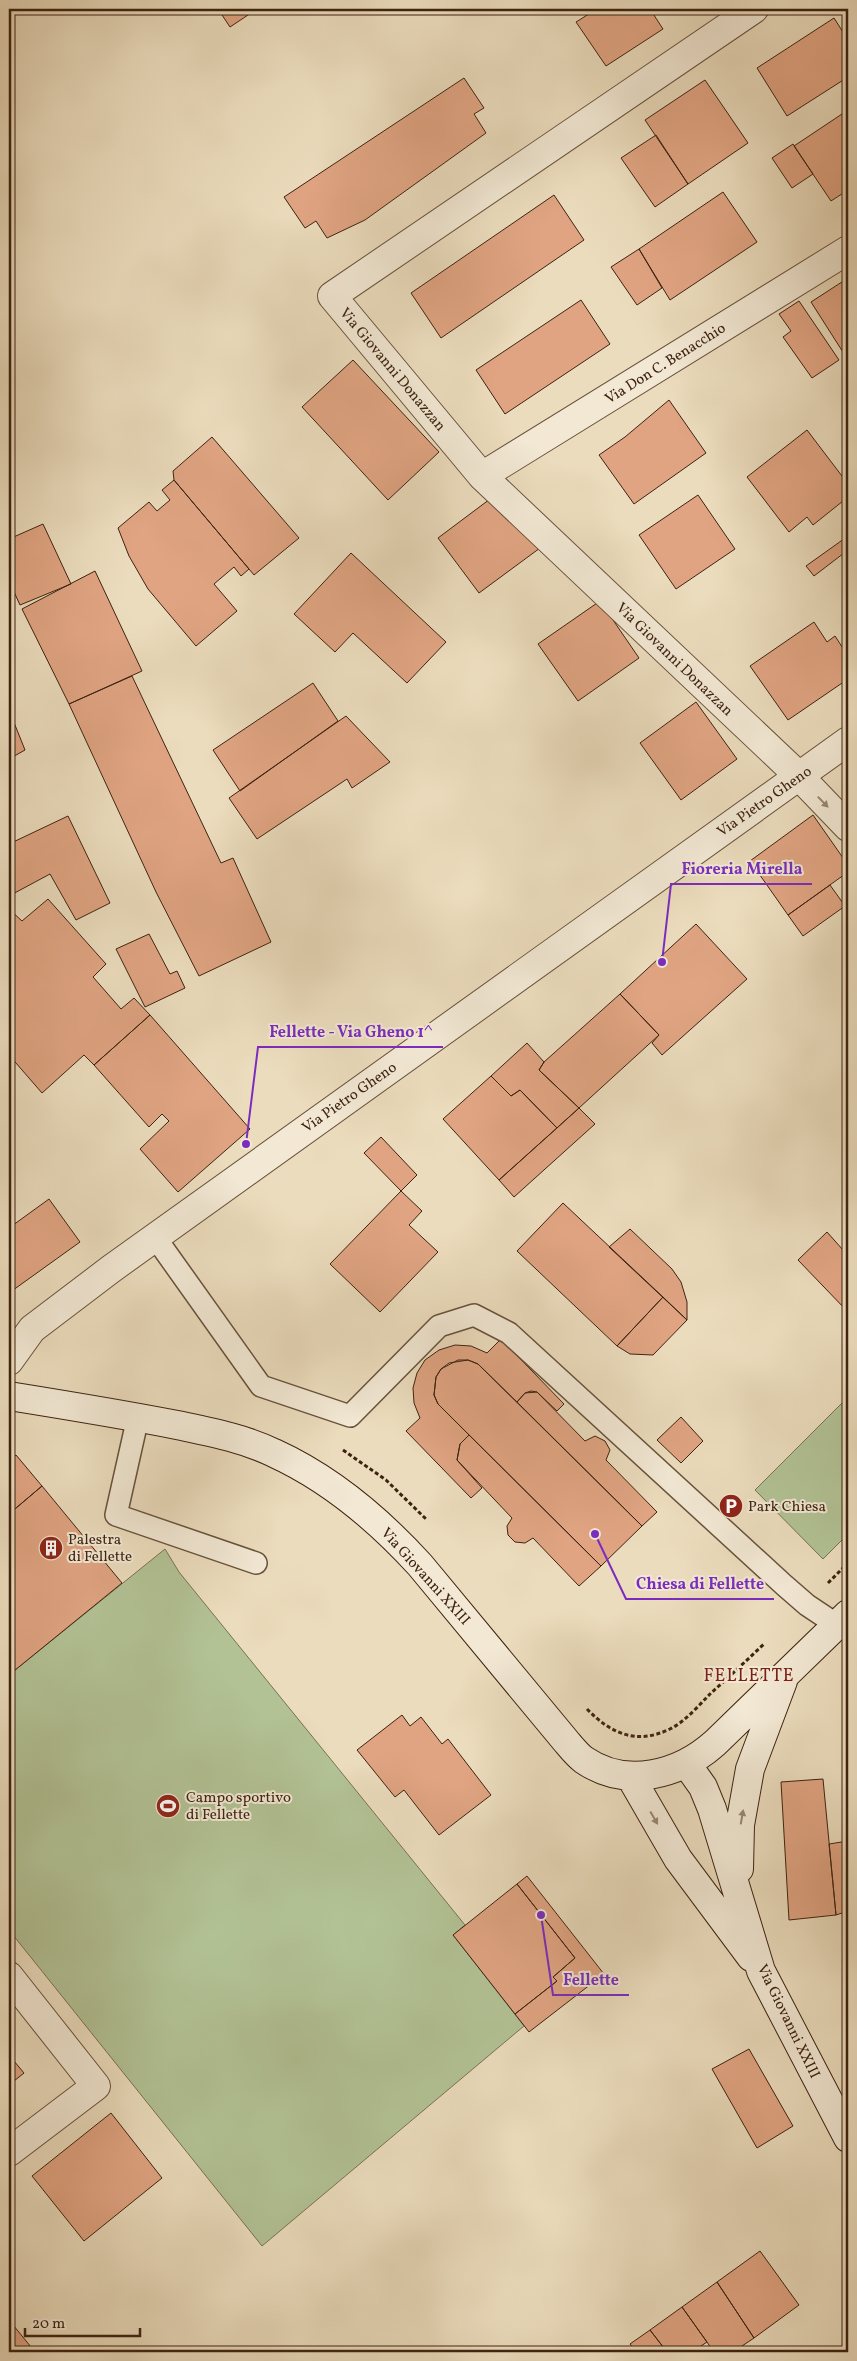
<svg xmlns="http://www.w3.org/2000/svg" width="857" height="2361" viewBox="0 0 857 2361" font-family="Vollkorn,serif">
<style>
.park{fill:#b2c295;stroke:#787252}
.building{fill:#e0a482;stroke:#3d2310}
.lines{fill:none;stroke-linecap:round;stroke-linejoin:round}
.lane-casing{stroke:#68513b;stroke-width:24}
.street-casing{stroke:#68513b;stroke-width:30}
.secondary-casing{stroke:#3d2310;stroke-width:30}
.path{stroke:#3d2310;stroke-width:3;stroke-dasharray:4 2.5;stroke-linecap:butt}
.lane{stroke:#f2e8d4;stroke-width:21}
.street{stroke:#f2e8d4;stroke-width:28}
.secondary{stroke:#f2e8d4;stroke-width:28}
.oneway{fill:#988672}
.labels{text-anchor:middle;stroke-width:4;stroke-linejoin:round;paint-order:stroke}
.street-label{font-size:15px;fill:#3d2310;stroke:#f2e8d4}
.poi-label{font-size:15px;fill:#3d2310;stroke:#f2e8d4;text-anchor:start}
.quarter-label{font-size:18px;letter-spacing:1px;fill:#7a1f14;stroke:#f2e8d4}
.leader{fill:none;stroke:#7b2cbf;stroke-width:2}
.callout-dot{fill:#7b2cbf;stroke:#f2e8d4;stroke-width:2}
.callout-label{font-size:16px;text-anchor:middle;font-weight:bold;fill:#7b2cbf;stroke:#f2e8d4;stroke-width:4;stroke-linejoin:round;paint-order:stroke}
</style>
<rect width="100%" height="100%" fill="#ebdcbd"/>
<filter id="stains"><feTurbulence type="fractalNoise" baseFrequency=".004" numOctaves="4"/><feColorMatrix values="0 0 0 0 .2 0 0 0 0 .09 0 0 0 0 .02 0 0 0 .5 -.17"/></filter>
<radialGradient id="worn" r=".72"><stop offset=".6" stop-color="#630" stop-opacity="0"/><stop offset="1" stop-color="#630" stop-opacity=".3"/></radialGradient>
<!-- park -->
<path class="park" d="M848 1397V1534L823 1559 755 1490Z
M165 1549 179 1572 465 1925 453 1935 524 2026 262 2246 9 1930V1675Z"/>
<!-- building -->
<path class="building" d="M218 9H257L230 27Z
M597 9H650L663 29 606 66 576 22Z
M834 18 848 40V77L787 116 757 68Z
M464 78 484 108 474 114 486 133 365 220 327 238 316 221 305 228 284 197Z
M705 80 748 143 688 184 645 120Z
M848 110V190L831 201 794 146Z
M656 135 688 184 655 207 621 158Z
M793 144 813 174 792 188 772 158Z
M723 192 757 242 670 300 639 249Z
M554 195 584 240 441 338 411 293Z
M639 249 662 288 637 305 611 267Z
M848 278V360L811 302Z
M581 300 610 344 505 414 476 370Z
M799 301 839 360 812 378 783 337 791 331 779 314Z
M353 360 439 452 388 500 302 407Z
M669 400 706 453 634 504 599 455 625 437Z
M807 430 848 484V497L813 525 807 517 789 532 747 477Z
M212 437 299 538 254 575 174 480 173 471Z
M174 480 249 569 241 576 234 567 214 584 237 611 196 646 148 589 129 556 118 528 149 502 157 511 170 500 162 490Z
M498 493 540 548 479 593 438 538Z
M698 495 735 549 676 589 639 535Z
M43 524 71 584 20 605 9 581V539Z
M848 536V550L814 576 806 566Z
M351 553 446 642 407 683 353 633 335 652 294 614Z
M95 571 142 671 69 704 22 609Z
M600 601 639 658 578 701 538 644Z
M814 622 827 642 835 636 848 656V679L788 720 750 666Z
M132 676 221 863 233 858 271 942 199 976 156 892 69 704Z
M313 683 338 721 240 791 213 750Z
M696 702 737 759 681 800 640 743Z
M9 714 15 725 9 728Z
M346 716 390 762 352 788 347 779 257 839 229 798Z
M15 725 25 750 9 759V728Z
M813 815 848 865V872L788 915 750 861Z
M68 816 110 903 76 920 50 874 9 896V844Z
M830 885 845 906 803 936 788 915Z
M48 899 106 964 93 977 121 1009 134 998 150 1015 94 1065 84 1055 42 1093 9 1055V909L22 921Z
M696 924 747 979 662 1055 652 1043 659 1035 620 994Z
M149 934 170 974 177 971 185 988 145 1007 116 949Z
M620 994 659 1035 579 1108 539 1070 544 1062Z
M150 1015 250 1129 178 1192 140 1149 169 1121 162 1114 149 1127 94 1065Z
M527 1043 544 1062 539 1070 579 1108 557 1128 520 1090 511 1096 491 1076Z
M491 1076 511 1096 520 1090 557 1128 499 1180 443 1119Z
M579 1108 595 1124 514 1197 499 1180Z
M381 1137 417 1175 401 1191 364 1153Z
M401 1191 422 1211 409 1225 438 1252 380 1312 330 1264Z
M49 1199 80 1242 9 1293V1228Z
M563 1203 663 1297 617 1346 517 1251Z
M630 1229 672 1269 681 1282 687 1302V1320L609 1247Z
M827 1232 843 1250 848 1244V1312L798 1260Z
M663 1297 687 1320 653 1355 630 1354 617 1346Z
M501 1339 564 1404 557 1411 537 1392 525 1393 517 1402 478 1364 468 1360 449 1363 441 1369 436 1377 434 1395 438 1404 469 1435 460 1444 457 1460 482 1488 471 1498 406 1431 420 1418 414 1403 413 1388 417 1373 425 1360 439 1350 455 1345 471 1346 487 1353Z
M458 1360H468L478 1364 642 1526 601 1566 438 1404 434 1395 436 1377 441 1369Z
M531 1391 537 1392 585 1441 595 1436 605 1441 610 1450 606 1460 657 1512 642 1526 517 1402 525 1393Z
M681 1417 703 1441 681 1463 657 1440Z
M469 1435 601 1566 579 1586 533 1538 525 1543 515 1542 508 1535 507 1526 512 1518 457 1460 460 1444Z
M16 1455 42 1486 9 1514V1461Z
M42 1486 122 1583 9 1675V1514Z
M402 1715 410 1726 421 1717 442 1744 448 1739 491 1795 439 1835 404 1790 395 1797 357 1750Z
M823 1779 836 1915 789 1920 781 1782Z
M848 1841V1911L836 1915 829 1844Z
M527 1876 604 1974 529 2032 515 2014 557 1981 553 1977 575 1958 517 1884Z
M517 1884 575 1958 553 1977 557 1981 515 2014 453 1935Z
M749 2049 793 2126 757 2148 712 2069Z
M9 2055 24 2073 9 2085Z
M111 2113 162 2178 84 2241 32 2176Z
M760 2251 799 2305 754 2338 717 2282Z
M717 2282 754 2338 733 2352H714L682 2307Z
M682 2307 707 2342 692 2352H667L650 2330Z
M9 2320 31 2347 24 2352H9Z
M650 2330 667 2352H636L630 2344Z"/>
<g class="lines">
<!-- lane casing -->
<g class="lane-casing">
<path id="lane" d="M155 1237 261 1386 350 1416 439 1326 474 1315 509 1333 784 1585 807 1605 837 1625
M138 1417 116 1515 256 1563"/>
</g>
<!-- street casing -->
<g class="street-casing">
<path id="street" d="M754 9 332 296 482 476 799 776 848 827
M482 476 848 250
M9 1361 32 1329 111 1269 848 741
M9 1976 96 2086 9 2152"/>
</g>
<!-- secondary casing -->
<g class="secondary-casing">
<path id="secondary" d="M9 1396C65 1405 121 1414 177 1425 210 1432 243 1438 274 1453 331 1479 378 1519 420 1565L565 1740C571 1747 577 1755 584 1760 626 1789 679 1775 715 1743L848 1614
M686 1763 703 1787 712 1809 761 1971 848 2138
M630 1776 678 1859 751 1957
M739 1869 740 1825 750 1769 783 1681"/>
</g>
<!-- path -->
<path class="path" d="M343 1450 386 1480 426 1519
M828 1583 848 1563
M587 1709C611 1734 637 1745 670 1729 686 1721 699 1705 711 1693 729 1677 747 1660 765 1643"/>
<!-- lane -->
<use href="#lane" class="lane"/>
<!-- street -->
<use href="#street" class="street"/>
<!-- secondary -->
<use href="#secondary" class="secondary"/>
</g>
<!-- one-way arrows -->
<defs><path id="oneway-solid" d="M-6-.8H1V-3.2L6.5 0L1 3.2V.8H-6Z" transform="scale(1.25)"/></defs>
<g class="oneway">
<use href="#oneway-solid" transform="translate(823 802) rotate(46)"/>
<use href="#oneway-solid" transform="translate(742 1817) rotate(-80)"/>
<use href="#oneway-solid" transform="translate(654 1818) rotate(60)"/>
</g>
<!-- icons -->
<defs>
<g id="parking-disc" transform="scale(1.25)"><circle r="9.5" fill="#8f2418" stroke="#f2e8d4"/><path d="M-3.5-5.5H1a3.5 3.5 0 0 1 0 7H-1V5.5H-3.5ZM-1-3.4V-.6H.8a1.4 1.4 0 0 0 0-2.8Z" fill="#fff"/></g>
<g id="building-disc" transform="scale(1.25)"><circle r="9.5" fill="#8f2418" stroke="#f2e8d4"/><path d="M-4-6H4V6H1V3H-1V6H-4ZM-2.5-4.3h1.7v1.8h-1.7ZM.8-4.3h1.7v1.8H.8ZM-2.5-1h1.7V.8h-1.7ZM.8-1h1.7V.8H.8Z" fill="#fff"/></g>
<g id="stadium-disc" transform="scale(1.25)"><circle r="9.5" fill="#8f2418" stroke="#f2e8d4"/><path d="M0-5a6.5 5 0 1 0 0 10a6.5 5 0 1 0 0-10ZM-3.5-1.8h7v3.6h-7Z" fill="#fff"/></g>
</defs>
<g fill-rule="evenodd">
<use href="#parking-disc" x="731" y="1506"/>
<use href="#building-disc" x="51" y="1548"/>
<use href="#stadium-disc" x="168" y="1806"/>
</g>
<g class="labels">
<!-- street labels -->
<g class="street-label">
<text transform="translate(665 363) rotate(-32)" y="5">Via Don C. Benacchio</text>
<text transform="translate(393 369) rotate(50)" y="5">Via Giovanni Donazzan</text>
<text transform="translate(675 659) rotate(44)" y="5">Via Giovanni Donazzan</text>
<text transform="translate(764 801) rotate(-35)" y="5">Via Pietro Gheno</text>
<text transform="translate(349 1097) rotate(-35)" y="5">Via Pietro Gheno</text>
<text transform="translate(426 1576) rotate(48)" y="5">Via Giovanni XXIII</text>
<text transform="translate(789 2021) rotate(64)" y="5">Via Giovanni XXIII</text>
</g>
<!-- poi labels -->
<g class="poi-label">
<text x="748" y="1511">Park Chiesa</text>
<text x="68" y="1544">Palestra<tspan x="68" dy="17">di Fellette</tspan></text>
<text x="186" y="1802">Campo sportivo<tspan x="186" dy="17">di Fellette</tspan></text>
</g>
<!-- quarter labels -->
<g class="quarter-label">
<text x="749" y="1681">FELLETTE</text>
</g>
</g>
<!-- callouts -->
<path class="leader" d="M662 962L671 884H812M246 1144L258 1047H443M595 1534L626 1599H774M541 1915L553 1995H629"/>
<g class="callout-dot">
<circle cx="662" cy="962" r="5"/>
<circle cx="246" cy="1144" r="5"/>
<circle cx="595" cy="1534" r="5"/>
<circle cx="541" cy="1915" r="5"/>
</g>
<g class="callout-label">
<text x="742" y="874">Fioreria Mirella</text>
<text x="351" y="1037">Fellette - Via Gheno 1^</text>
<text x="700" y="1589">Chiesa di Fellette</text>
<text x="591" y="1985">Fellette</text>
</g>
<!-- margin -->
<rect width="857" height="2361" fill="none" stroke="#ebdcbd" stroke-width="30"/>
<rect x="10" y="10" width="837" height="2341" fill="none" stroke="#3d2310" stroke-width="2.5"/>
<rect x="15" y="15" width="827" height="2331" fill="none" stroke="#3d2310"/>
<!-- scale -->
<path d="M25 2328v8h115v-8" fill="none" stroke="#3d2310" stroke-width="2.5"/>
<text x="32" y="2328" font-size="15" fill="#3d2310" stroke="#f2e8d4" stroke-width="4" paint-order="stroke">20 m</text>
<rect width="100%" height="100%" filter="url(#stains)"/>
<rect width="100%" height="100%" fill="url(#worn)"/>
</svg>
